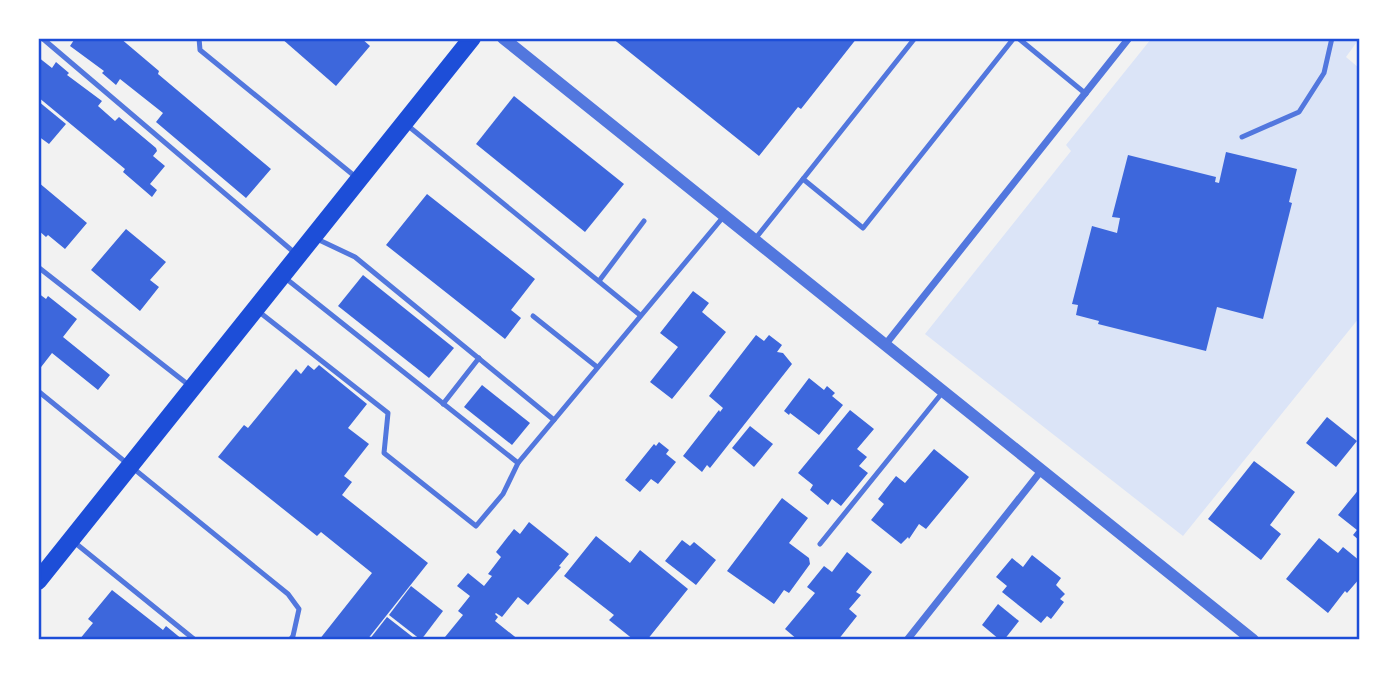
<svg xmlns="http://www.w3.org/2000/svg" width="1398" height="678" font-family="'Space Grotesk',sans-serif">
	<rect width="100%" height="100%" fill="#f2f2f2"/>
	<!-- green -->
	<path fill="#dbe4f7" d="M1151,39H1359L1346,57L1359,68V318L1183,536L925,334L1071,151L1066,145Z"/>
	<!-- building -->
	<g fill="#3d67dc">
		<path d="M73,38H120L159,71L158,74L271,169L246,198L156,122L163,113L120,79L116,85L102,73L104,71L70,46L74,40Z"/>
		<path d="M281,38H361L370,46L336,86Z"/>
		<path d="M612,38H857L801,109L798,107L759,156Z"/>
		<path d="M38,57L52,68L56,62L69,73L67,75L102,101L98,106L115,121L119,117L156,148L157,151L153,156L165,166L150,184L157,190L152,197L123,172L125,169L38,97Z"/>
		<path d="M514,96L624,184L585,232L476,144Z"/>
		<path d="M38,101L66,124L49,144L38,136Z"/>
		<path d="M1226,152L1297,169L1289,202L1292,203L1263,319L1217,307L1206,351L1098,324L1099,321L1076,315L1078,305L1072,304L1092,226L1117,233L1120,218L1112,217L1128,155L1216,177L1215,182L1219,183Z"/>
		<path d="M38,182L87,223L65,249L48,235L46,237L38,230Z"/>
		<path d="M427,194L535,279L511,310L521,318L505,339L386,245Z"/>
		<path d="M126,229L166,262L150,280L159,287L140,311L91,270Z"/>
		<path d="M363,275L454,348L429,378L338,306Z"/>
		<path d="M693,291L709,303L702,312L726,332L672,399L650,382L678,347L660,333Z"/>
		<path d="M38,293L46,299L48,296L77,319L63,337L110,375L98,390L52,353L38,371Z"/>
		<path d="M756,335L764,341L769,335L782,345L777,352L783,353L792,364L710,468L707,465L702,472L683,456L719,410L720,412L723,408L709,396Z"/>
		<path d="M308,365L314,370L319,365L367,404L348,428L369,444L344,476L352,482L342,495L428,563L367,640H319L372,573L321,532L317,536L218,457L244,425L248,428L296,369L301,374Z"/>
		<path d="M809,378L824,390L827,386L835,393L832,396L843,405L819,435L790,413L789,415L784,411Z"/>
		<path d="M482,385L530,423L512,445L464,407Z"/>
		<path d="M850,410L874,429L857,449L867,457L859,466L868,473L841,506L832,499L828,505L810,490L813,485L798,473Z"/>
		<path d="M1327,417L1357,441L1336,467L1306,443Z"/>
		<path d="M750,426L773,444L754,467L732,448Z"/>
		<path d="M659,442L669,450L666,454L676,462L658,484L651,479L640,492L625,480L654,444L656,446Z"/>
		<path d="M934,449L969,477L926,529L919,524L909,539L908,537L901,544L871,520L884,504L878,499L896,476L905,483Z"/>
		<path d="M1254,461L1295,492L1270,525L1281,534L1261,560L1208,519Z"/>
		<path d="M1360,488V541L1353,535L1357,530L1338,515Z"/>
		<path d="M782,498L808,518L789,543L809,558L810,564L789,593L784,590L774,604L727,571Z"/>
		<path d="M529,522L569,554L559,566L561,567L528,605L518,597L502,617L496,613L495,614L498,617L495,621L519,640H448L445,637L463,615L458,611L470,596L457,586L468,573L484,586L492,576L488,574L501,557L496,552L514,529L520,534Z"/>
		<path d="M596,536L630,563L640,550L688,589L647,640H634L609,620L614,615L564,576Z"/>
		<path d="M1319,538L1338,553L1343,547L1360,561V578L1347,593L1345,591L1328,613L1286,579Z"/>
		<path d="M682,540L690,546L694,542L716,560L696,585L665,561Z"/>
		<path d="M847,552L872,572L856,592L861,595L849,609L857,616L838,640H798L785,629L815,593L807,587L824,566L832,572Z"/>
		<path d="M1032,555L1061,578L1056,585L1065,594L1060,599L1064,602L1051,619L1047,616L1041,623L1002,592L1007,586L996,577L1012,558L1023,567Z"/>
		<path d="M411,586L443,611L421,640L389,615Z"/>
		<path d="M112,590L163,630L166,626L183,640H79L93,623L88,619Z"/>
		<path d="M998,604L1019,621L1004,640H1000L982,625Z"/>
		<path d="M387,617L414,638L413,640H369Z"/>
	</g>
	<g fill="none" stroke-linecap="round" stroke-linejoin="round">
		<!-- service -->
		<g stroke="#5277de" stroke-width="5">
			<path d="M42,38L296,254"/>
			<path d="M199,38L200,50L357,178"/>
			<path d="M915,38L803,179L863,228L1014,38"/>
			<path d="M1018,38L1086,94"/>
			<path d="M407,125L640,315"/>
			<path d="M1242,137L1299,112L1324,73L1332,38"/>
			<path d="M755,239L803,179"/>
			<path d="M38,267L190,386"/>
			<path d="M284,277L518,463L554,420L355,257L317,239"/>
			<path d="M599,281L644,221"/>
			<path d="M258,311L388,413L384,453L476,526L503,494L518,463"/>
			<path d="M533,316L597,367"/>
			<path d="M38,391L288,594L299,609L293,636L290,640"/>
			<path d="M443,404L479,358"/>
			<path d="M554,420L724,216"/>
			<path d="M74,542L195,640"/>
			<path d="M820,544L942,393"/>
		</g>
		<!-- minor -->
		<g stroke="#5277de" stroke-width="7">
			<path d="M885,345L1129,38"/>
			<path d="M907,640L1041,471"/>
		</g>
		<!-- tertiary -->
		<path stroke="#5277de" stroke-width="12" d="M503,38L1253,640"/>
		<!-- primary -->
		<path stroke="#1d4ed8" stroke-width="18" d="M38,581L472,38"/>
	</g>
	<!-- border -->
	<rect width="1398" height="678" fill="none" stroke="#ffffff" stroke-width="80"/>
	<rect x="40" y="40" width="1318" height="598" fill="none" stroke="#1d4ed8" stroke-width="2.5"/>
</svg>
